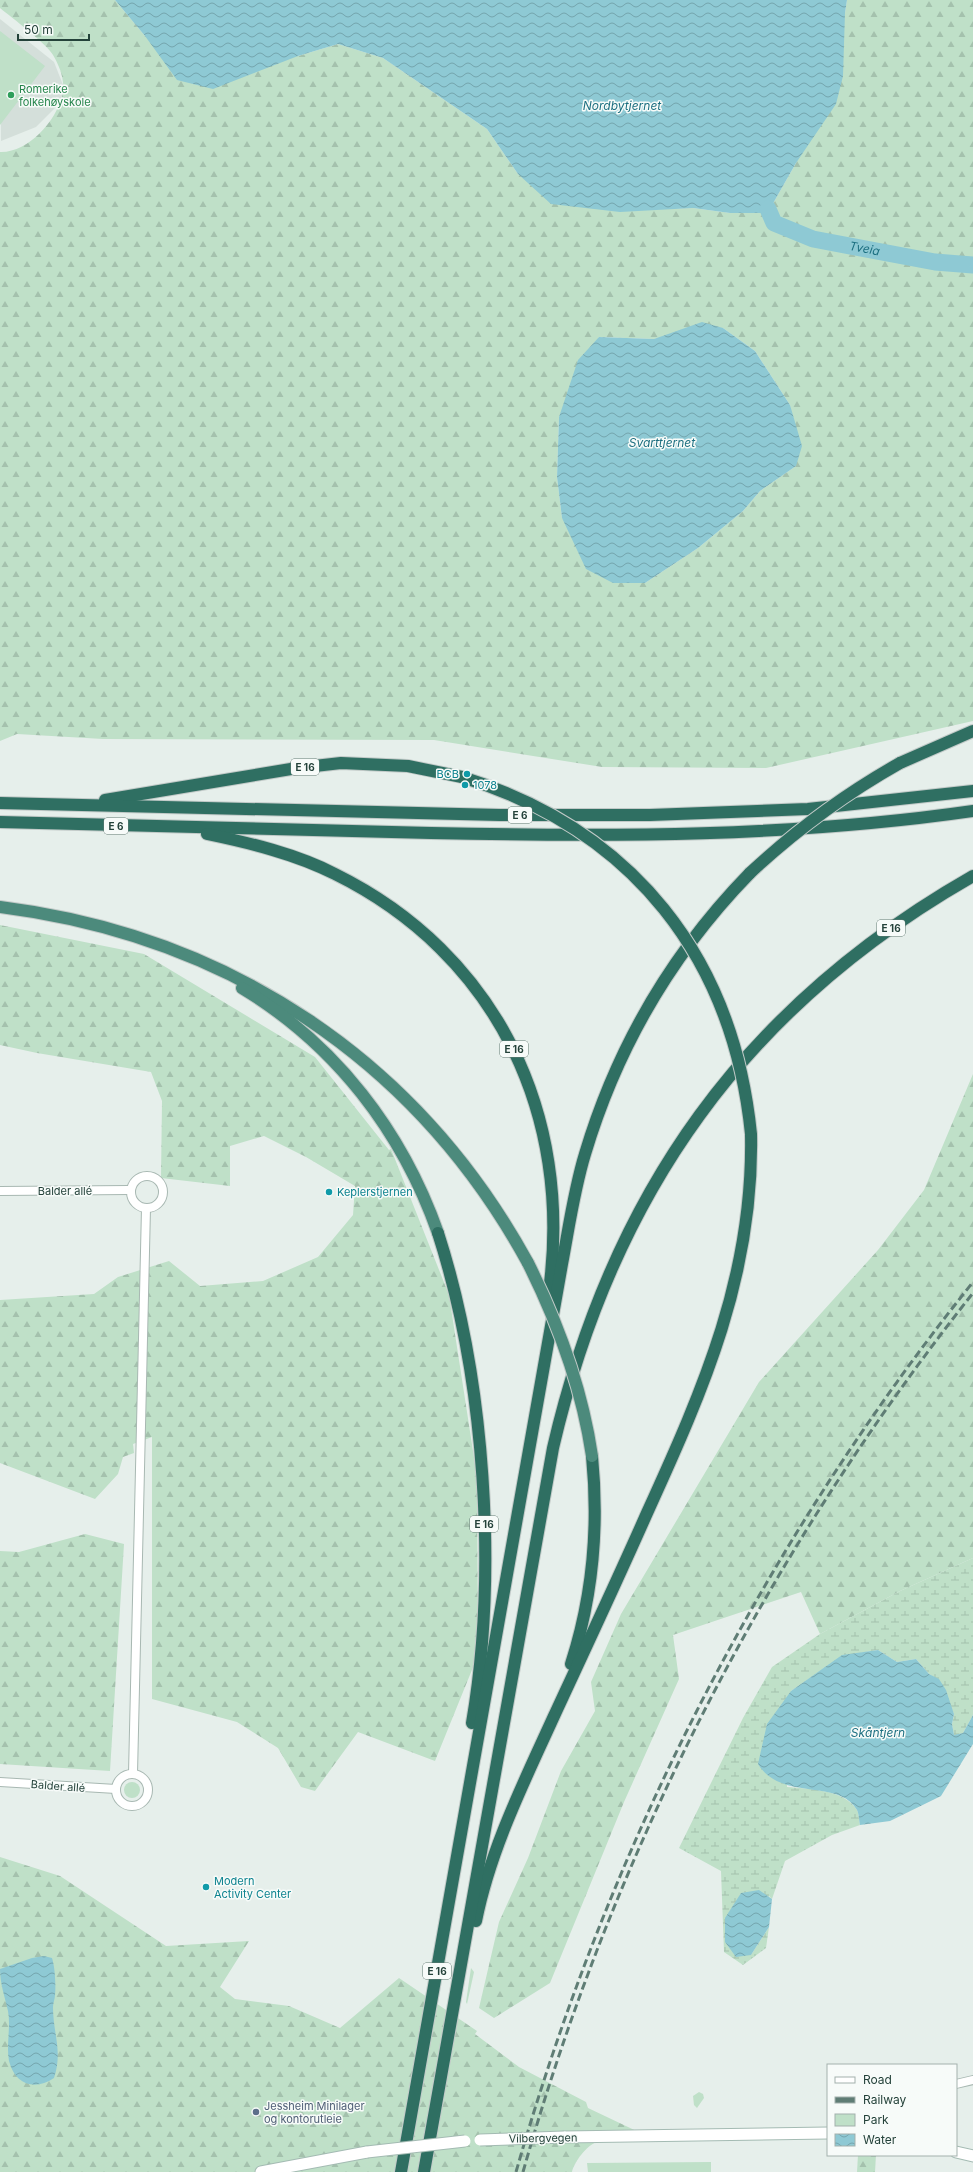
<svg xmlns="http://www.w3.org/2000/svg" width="973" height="2172" font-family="Inter,sans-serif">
	<defs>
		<pattern id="forest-firs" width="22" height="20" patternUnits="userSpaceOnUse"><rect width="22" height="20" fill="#bfe0c8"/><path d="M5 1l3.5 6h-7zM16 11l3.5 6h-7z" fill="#a4c1ad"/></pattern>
		<pattern id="wetland-marsh" width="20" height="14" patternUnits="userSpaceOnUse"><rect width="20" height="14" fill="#bfe0c8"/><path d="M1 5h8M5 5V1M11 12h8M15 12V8" fill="none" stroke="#a4c1ad"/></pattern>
		<pattern id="water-waves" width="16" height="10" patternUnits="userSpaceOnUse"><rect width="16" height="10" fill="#8ec9d4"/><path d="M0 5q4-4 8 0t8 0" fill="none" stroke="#74a5ad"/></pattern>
	</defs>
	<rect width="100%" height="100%" fill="#e6efeb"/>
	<!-- built -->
	<path fill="#d4dfda" d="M0,19L54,62L65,90L56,107L36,127L1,141Z"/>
	<!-- green -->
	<g fill="#bfe0c8">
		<path d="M0,31L45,66L0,125Z"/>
		<circle cx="132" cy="1790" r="8"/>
		<path d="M471,1968L474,1972L467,2004L466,2002Z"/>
		<path d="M699,2092L703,2094L704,2098L697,2108L694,2105L693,2096Z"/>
		<path d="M711,2162V2172H588L587,2163Z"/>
	</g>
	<!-- forest -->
	<g fill="url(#forest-firs)" fill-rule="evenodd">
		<path d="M0,0H115L145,36L298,56L338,44L383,58L487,129L518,174L660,209L693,208L730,213H761L771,207L796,163L845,13L847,0H973V721L766,768L602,767L434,740L103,739L17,734L0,741V152C28,153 56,121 62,96C66,82 60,67 53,55C48,45 11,17 0,8ZM723,328L755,351L790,405L796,466L760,491L743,511L698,548L645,583L562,518L557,477L559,417L599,337L654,339Z"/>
		<path d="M0,925L144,954L315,1057L389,1150L391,1149L449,1295L477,1477L478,1655L435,1761L358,1732L315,1791L301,1787L278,1748L237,1722L152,1699V1437L133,1444L134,1453L123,1457L118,1474L95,1499L0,1463V1300L94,1294L118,1277L169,1261L200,1286L263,1281L318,1257L353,1215L355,1186L306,1157L264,1136L230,1146V1186L161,1178L162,1101L151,1072L37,1053L0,1045Z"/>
		<path d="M973,1074V1558L900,1591L820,1634L801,1592L673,1635L679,1679L624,1802L550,1983L494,2018L479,2008L499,1922L528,1858L561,1771L595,1711L591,1682L621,1614L759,1382L878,1250L924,1190Z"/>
		<path d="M85,1534L124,1544L110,1771L0,1764V1551L19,1552Z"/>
		<path d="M0,1857L60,1876L166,1946L249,1941L220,1987L235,1999L289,2006L340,2028L399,1978L477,2031L475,2034L519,2067L586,2102L588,2108L647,2136C631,2137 612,2137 597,2142C587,2145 574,2162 572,2172H0Z"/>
		<path d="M858,2155H876L875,2172H857Z"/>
	</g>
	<!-- wetland -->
	<path fill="url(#wetland-marsh)" d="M973,1558V1715L963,1733L954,1736L952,1724L954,1714L939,1680L929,1674L916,1659L897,1662L878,1650L842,1656L791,1691L787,1787C808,1789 844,1789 857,1810C859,1814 859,1821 860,1825L832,1835L785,1861L772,1899L769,1896L751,1955L769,1927L766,1948L743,1965L724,1952L721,1871L679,1848L743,1718L772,1667L820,1634L900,1591Z"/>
	<!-- water -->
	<g fill="url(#water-waves)">
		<path d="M115,0H847L845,13L843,76L836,104L796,163L771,207L761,213H730L693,208L620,212L551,204L518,174L487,129L383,58L338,44L298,56L213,89L177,80L145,36Z"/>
		<path d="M702,322L723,328L755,351L790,405L802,446L796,466L760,491L743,511L698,548L645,583H613L586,569L562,518L557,477L559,417L578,360L599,337L654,339Z"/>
		<path d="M878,1650L897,1662L916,1659L929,1674L939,1679L946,1690L954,1714L952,1724L954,1735L963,1733L973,1715V1744L941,1796L890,1821L860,1825C859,1821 859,1814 857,1810C839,1778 781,1802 758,1764L767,1724L791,1691L842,1655Z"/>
		<path d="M759,1890L772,1899L769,1927L751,1955L736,1957L725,1942V1918L741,1893Z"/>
		<path d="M44,1956L52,1958C55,1967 56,1985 55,1995C55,1999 53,2003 53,2007C53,2034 63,2051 54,2078C35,2091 15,2085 9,2061C6,2045 11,2027 8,2011C5,1997 0,1984 0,1969L32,1958Z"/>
	</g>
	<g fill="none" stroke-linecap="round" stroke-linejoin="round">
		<!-- river -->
		<path stroke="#8ec9d4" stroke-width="17" id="s1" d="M768,209L774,223L813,239L935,262L973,265"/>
		<!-- minor casing -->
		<g stroke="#a8b8b2" stroke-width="10">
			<g id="minor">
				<circle cx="147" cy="1192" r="16"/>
				<path d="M0,1191L130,1190"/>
				<circle cx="132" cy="1790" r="16"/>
				<path d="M133,1774L146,1208"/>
				<path d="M0,1782L116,1789"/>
				<path d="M956,2084L973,2080"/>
			</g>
		</g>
		<!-- secondary casing -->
		<g stroke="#a4bbb3" stroke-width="13">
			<g id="secondary">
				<path d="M564,2137L828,2133"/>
				<path d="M956,2152L973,2156"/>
				<path d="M261,2172L367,2152"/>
			</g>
		</g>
		<!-- trunk casing -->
		<g stroke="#c2cac8" stroke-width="14">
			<g id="trunk">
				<path d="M0,907C229,936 417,1060 528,1263"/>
				<path d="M242,988C336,1045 402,1131 438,1233"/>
			</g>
		</g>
		<!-- motorway casing -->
		<g stroke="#c2cac8" stroke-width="14">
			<g id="motorway">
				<path d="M900,763L973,731"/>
				<path d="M105,800L297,768L341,763L408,766L462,777"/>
				<path d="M0,803L500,815H650L808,809L973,791"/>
				<path d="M0,822C144,825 287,830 431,833C612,837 793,837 973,811"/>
				<path d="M207,834C250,843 296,854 335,874C497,954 573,1115 549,1291"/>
				<path d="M438,1233C485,1379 498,1572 472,1723"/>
				<path d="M571,1664C593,1596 599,1527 592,1456"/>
				<path d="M476,1921C490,1850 524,1782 554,1716C585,1649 617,1581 647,1513C704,1388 754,1274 751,1134"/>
				<path d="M401,2172L562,1264C569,1227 574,1190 585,1154C617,1047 672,953 750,873"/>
				<path d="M424,2172L553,1448C612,1193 745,1006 973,876"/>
			</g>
		</g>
		<!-- minor -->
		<use href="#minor" stroke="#fff" stroke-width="8"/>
		<!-- secondary -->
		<use href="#secondary" stroke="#fff" stroke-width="11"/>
		<!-- trunk -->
		<use href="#trunk" stroke="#4c8a7c" stroke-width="12"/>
		<!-- motorway -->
		<use href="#motorway" stroke="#2f6f62" stroke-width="12"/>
		<!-- rail -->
		<g stroke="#5f7d75" stroke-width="3" stroke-dasharray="8 4" stroke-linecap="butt">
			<path d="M516,2172C608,1849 763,1544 973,1282"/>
			<path d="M523,2172C613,1853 767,1553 973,1293"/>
		</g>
		<!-- secondary-bridge casing -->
		<g stroke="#a4bbb3" stroke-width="13" stroke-linecap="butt">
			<g id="secondary-bridge">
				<path d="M480,2140L564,2137"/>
				<path d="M367,2152L465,2141"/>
			</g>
		</g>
		<!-- trunk-bridge casing -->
		<g stroke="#c2cac8" stroke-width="14" stroke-linecap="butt">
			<path id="trunk-bridge" d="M528,1263C559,1325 582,1388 592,1456"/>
		</g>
		<!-- motorway-bridge casing -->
		<g stroke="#c2cac8" stroke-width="14" stroke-linecap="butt">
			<g id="motorway-bridge">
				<path d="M462,777C633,830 733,957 751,1134"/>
				<path d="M750,873C796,830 845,794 900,763"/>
			</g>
		</g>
		<!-- secondary-bridge -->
		<use href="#secondary-bridge" stroke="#fff" stroke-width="11"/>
		<!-- trunk-bridge -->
		<use href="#trunk-bridge" stroke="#4c8a7c" stroke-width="12"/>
		<!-- motorway-bridge -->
		<use href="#motorway-bridge" stroke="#2f6f62" stroke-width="12"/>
	</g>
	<!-- markers -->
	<circle fill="#2e9e5b" stroke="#f7fbf9" stroke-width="1.5" cx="11" cy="95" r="4"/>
	<g fill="#0f9aa8" stroke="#f7fbf9" stroke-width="1.5">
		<circle cx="467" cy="774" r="4"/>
		<circle cx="465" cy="785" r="4"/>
		<circle cx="329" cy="1192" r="4"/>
		<circle cx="206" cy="1887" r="4"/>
	</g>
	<circle fill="#5c6f8a" stroke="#f7fbf9" stroke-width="1.5" cx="256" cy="2112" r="4"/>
	<g text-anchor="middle" stroke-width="3" stroke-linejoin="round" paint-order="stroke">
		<!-- shield labels -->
		<g fill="#f7fbf9" stroke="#637a73" stroke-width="1">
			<rect x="291" y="759" width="28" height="16" rx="3"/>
			<rect x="508" y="807" width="24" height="16" rx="3"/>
			<rect x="104" y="818" width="24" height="16" rx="3"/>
			<rect x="877" y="920" width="28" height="16" rx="3"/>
			<rect x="500" y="1041" width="28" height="16" rx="3"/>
			<rect x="470" y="1516" width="28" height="16" rx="3"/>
			<rect x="423" y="1963" width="28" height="16" rx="3"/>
		</g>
		<g font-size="10" font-weight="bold" fill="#24423a">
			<text x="305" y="771">E 16</text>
			<text x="520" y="819">E 6</text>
			<text x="116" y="830">E 6</text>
			<text x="891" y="932">E 16</text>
			<text x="514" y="1053">E 16</text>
			<text x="484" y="1528">E 16</text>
			<text x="437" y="1975">E 16</text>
		</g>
		<!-- leisure labels -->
		<g font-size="11" fill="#27864d" stroke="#f7fbf9" text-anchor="start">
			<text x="19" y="93">Romerike<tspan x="19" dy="13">folkehøyskole</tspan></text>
		</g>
		<!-- culture labels -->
		<g font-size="11" fill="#0d838f" stroke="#f7fbf9" text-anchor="start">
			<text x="459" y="778" text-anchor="end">BCB</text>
			<text x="473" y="789">1078</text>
			<text x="337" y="1196">Keplerstjernen</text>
			<text x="214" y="1885">Modern<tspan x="214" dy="13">Activity Center</tspan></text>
		</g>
		<!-- street labels -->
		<g font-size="11" fill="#24423a" stroke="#f7fbf9">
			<text x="65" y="1195">Balder allé</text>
			<text transform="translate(58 1786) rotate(4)" y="4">Balder allé</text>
			<text transform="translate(543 2138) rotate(-1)" y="4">Vilbergvegen</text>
		</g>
		<!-- service labels -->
		<g font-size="11" fill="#4e5e75" stroke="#f7fbf9" text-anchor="start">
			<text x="264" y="2110">Jessheim Minilager<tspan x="264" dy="13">og kontorutleie</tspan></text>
		</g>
		<!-- water labels -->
		<g font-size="12" font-style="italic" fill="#1c6f80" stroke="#f7fbf9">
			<text x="622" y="110">Nordbytjernet</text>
			<text dy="4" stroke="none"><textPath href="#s1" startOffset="110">Tveia</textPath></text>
			<text x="662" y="447">Svarttjernet</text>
			<text x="878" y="1737">Skåntjern</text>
		</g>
	</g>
	<!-- legend -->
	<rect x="827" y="2064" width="130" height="92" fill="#f7fbf9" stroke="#a3b1ad"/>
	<rect x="835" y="2077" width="20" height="6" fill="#ffffff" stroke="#a3b1ad"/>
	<text x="863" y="2084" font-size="12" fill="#24423a">Road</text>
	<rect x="835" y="2097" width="20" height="6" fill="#5f7d75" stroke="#a3b1ad"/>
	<text x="863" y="2104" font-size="12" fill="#24423a">Railway</text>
	<rect x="835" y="2114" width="20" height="12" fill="#bfe0c8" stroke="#a3b1ad"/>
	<text x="863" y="2124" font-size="12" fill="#24423a">Park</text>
	<rect x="835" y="2134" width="20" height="12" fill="url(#water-waves)" stroke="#a3b1ad"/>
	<text x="863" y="2144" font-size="12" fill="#24423a">Water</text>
	<!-- scale -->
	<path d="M18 34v6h71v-6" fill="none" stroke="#24423a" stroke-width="2"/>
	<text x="24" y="34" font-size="12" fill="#24423a" stroke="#f7fbf9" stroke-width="3" paint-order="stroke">50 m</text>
</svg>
